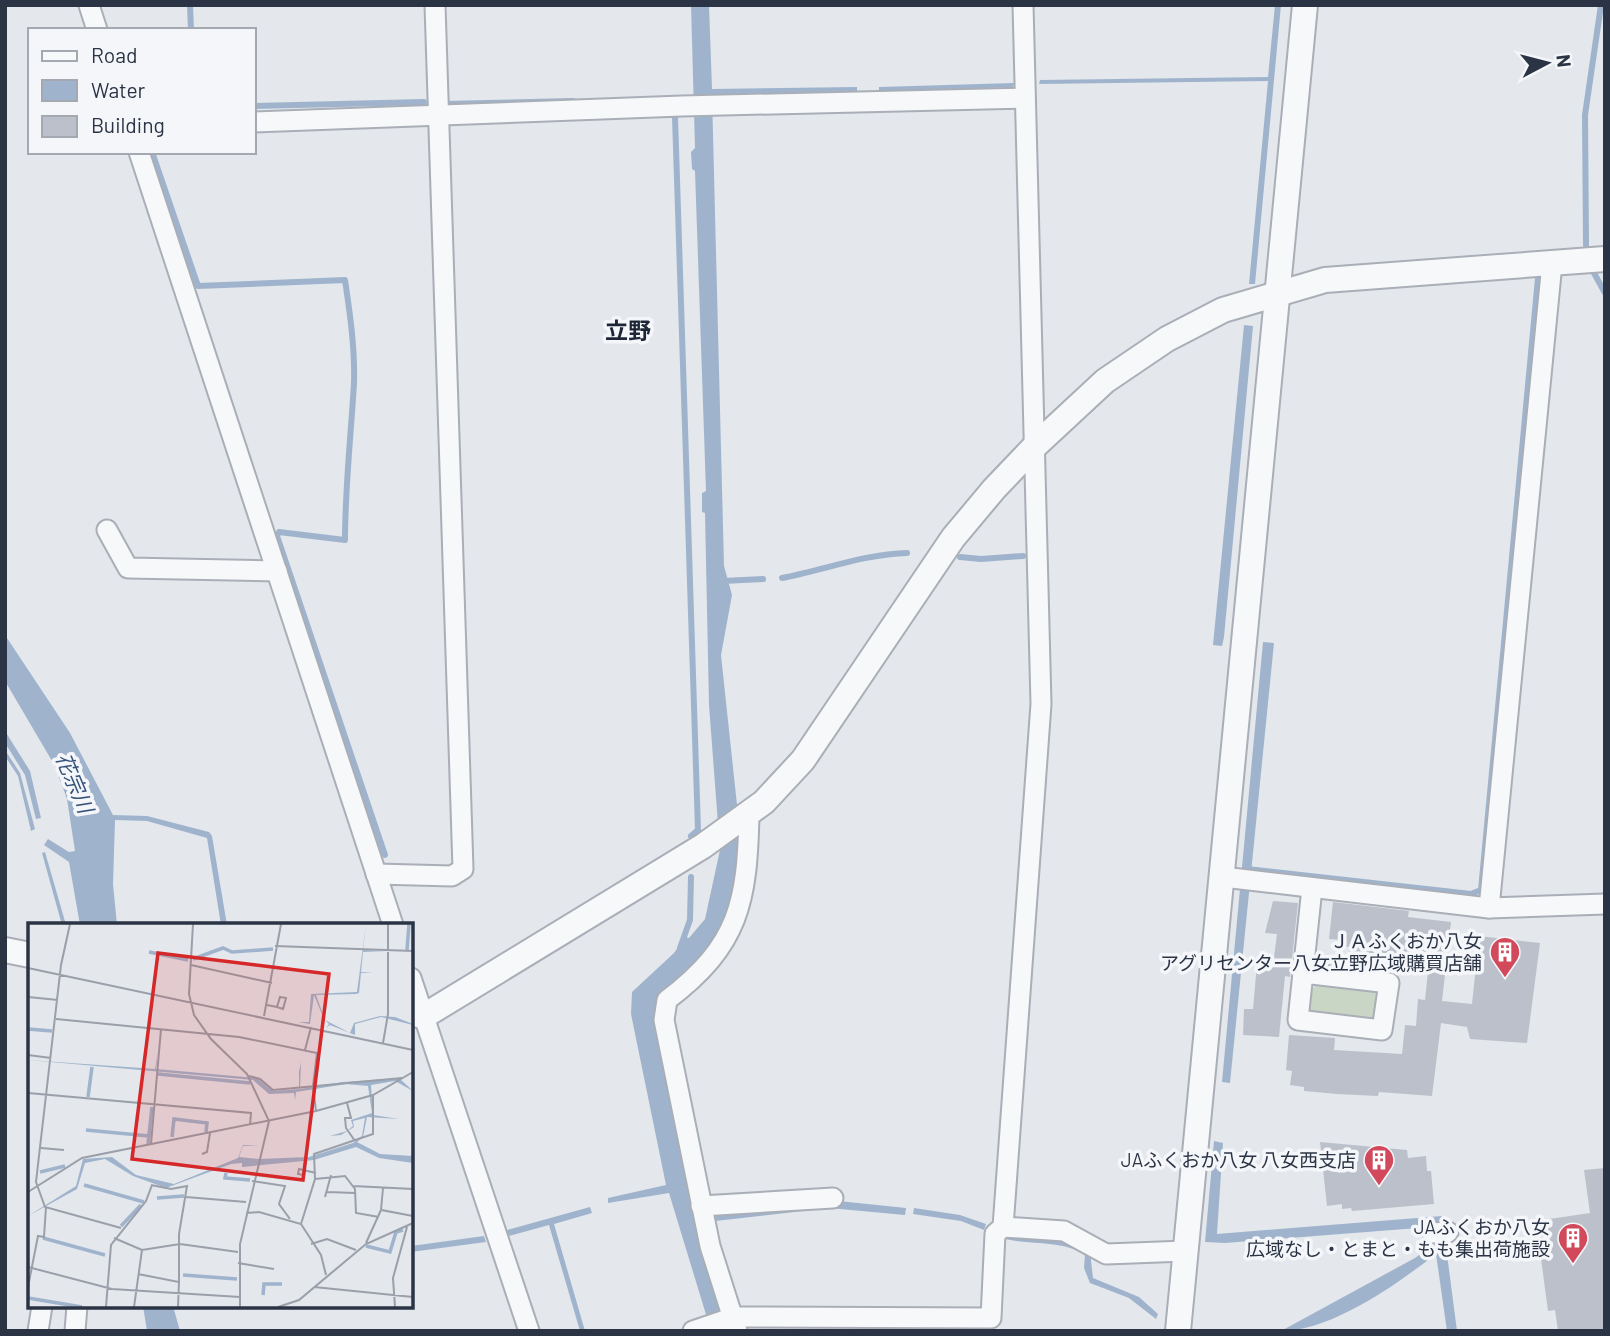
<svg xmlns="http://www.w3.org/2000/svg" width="1610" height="1336" font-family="Barlow,'Noto Sans JP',sans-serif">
	<rect width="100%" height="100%" fill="#e4e7ec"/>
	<!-- green -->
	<path fill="#c9d6c5" d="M1320,983L1376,992L1374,1019L1369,1023L1308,1012L1310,990Z"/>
	<!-- water -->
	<g fill="#9fb4cc">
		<path d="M691,5H709L712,89L857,87V91L712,95L724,566L732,595L721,655L740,833L733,911L696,970L663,995L696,1215L829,1200L906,1208L905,1215L829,1208L698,1223L732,1331H711L669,1193L608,1203V1198L666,1185L631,1014L632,992L674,953L685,937L689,938L705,919L720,850L709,705L705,513L702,512V493L706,491L695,171L692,169L691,152L695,148Z"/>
		<path d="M1275,5H1281L1255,284H1249L1268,81L1039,84L1040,80L1268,77Z"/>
		<path d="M1014,83L1013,87L879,92V87Z"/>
		<path d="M1244,325L1253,326L1224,637L1222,646L1213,645Z"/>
		<path d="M5,635L70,733L113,815L147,816L209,832L212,836L227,925H221L207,838L147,821L115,820L113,884L117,925H80L69,862L44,845L48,839L69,852L75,851L67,799L55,766L5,681Z"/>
		<path d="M1263,642L1274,643L1230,1083L1222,1082Z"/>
		<path d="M5,731L30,771L41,818L36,819L25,775L5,743Z"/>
		<path d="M5,750L20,773L35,829L31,831L18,776L5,756Z"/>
		<path d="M45,852L66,925H62L42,853Z"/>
		<path d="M1214,1141L1223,1143L1217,1234L1442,1216L1457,1331H1447L1436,1254C1397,1284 1332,1331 1281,1331L1415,1258L1436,1243L1434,1229L1431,1227L1225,1243L1205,1242Z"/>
		<path d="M590,1207L592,1213L554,1224L585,1331H580L549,1225L509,1236L507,1230Z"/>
		<path d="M914,1208L960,1215L986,1224L984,1230L961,1221L913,1214Z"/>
		<path d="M1005,1234L1060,1239L1090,1252L1093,1278L1139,1297L1158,1314L1156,1319L1129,1298L1090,1283L1084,1268L1085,1254C1060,1240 1032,1245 1005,1239Z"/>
		<path d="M484,1236L486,1242L411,1252V1246Z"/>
		<path d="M143,1306H173L180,1331H147Z"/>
	</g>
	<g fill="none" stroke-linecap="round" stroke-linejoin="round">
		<!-- stream -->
		<g stroke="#9fb4cc" stroke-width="6">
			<path d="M190,5L191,30"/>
			<path d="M443,101V104L573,101"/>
			<path d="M254,106L424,102"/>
			<path d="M675,117L698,830L691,836"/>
			<path d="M152,152L198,286L345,280C350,314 355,348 354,383C351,435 345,487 345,540L279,532L277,536L385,855"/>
			<path d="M1586,245L1585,115L1601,5"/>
			<path d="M1594,273L1605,293"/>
			<path d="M960,557L981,559L1023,556"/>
			<path d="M782,578C824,570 865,554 907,553"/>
			<path d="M723,581L763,579"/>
			<path d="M1247,869L1471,894L1481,890L1538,278"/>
			<path d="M680,948L690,920L691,877"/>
		</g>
	</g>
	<!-- building -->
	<g fill="#bbc0ca">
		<path d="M1273,901L1298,903L1290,977L1285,976L1279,1037L1243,1035L1244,1009H1253L1257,964L1273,965L1277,934L1265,933Z"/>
		<path d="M1333,902L1409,911L1408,917L1451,922L1442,1001L1472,1004L1479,936L1540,943L1527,1043L1470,1039L1467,1027L1441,1023L1432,1096L1379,1092L1378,1096L1337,1094L1304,1091V1087L1290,1085L1292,1071L1286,1070L1289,1035L1335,1038L1334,1050L1402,1054L1405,1025L1416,1026L1418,999L1425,1000L1429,962L1391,959V971L1347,966L1349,947L1342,946V940L1329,939Z"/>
		<path d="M1320,1142L1407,1150L1408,1158L1426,1156L1427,1171H1431L1434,1204L1352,1211L1351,1208L1342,1209V1204L1327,1206Z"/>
		<path d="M1605,1168V1331H1558L1555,1310L1548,1311L1536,1221L1590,1213L1584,1170Z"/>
	</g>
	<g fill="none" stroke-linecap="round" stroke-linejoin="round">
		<!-- minor casing -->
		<g stroke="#a9aeb7" stroke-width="23">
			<g id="minor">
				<path d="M89,5L97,30"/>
				<path d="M254,122L682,106L1025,98"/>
				<path d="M139,152L393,925"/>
				<path d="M107,530L128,568L277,571"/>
				<path d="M376,874L452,876L463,869L435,5"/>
				<path d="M1223,877L1489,908L1605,904"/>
				<path d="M1489,908L1552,263"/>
				<path d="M1303,973L1389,983L1382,1030L1298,1020L1312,888"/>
				<path d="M411,978L529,1331"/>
				<path d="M701,1206L833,1198"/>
				<path d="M1003,1227L1064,1231L1106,1254L1186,1251"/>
				<path d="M1433,1233L1448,1232"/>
				<path d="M38,1331L42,1306"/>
				<path d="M75,1331L77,1306"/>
				<path d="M693,1331L734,1317L991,1318L995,1234L1003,1227L1041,704L1023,5"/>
				<path d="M737,1331L710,1246L664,1020L667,1000C740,945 747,901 749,815"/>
			</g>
		</g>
		<!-- tertiary casing -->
		<g stroke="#a9aeb7" stroke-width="28">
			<g id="tertiary">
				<path d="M5,950L30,955"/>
				<path d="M411,1014L424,1016L703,846L764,802L803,760L953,538L994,489L1035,446L1105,381L1167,339L1223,310L1325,280L1605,259"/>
				<path d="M1178,1331L1305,5"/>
			</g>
		</g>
		<!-- minor -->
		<use href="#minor" stroke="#f7f8fa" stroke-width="19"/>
		<!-- tertiary -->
		<use href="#tertiary" stroke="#f7f8fa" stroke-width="24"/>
	</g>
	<!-- icons -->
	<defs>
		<g id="building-pin" transform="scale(1.575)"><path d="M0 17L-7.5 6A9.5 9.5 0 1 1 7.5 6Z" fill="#d1495b" stroke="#f4f6f9"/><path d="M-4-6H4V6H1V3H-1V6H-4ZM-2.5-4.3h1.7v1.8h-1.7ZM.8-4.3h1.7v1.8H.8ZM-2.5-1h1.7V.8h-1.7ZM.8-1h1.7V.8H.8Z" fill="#fff"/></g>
	</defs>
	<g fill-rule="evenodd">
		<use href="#building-pin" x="1505" y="952"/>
		<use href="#building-pin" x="1379" y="1160"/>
		<use href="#building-pin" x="1573" y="1238"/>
	</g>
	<g text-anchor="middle" stroke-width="7" stroke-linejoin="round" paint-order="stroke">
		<!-- poi labels -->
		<g font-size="19" fill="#2b3445" stroke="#f4f6f9" text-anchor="end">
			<text x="1482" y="948">ＪＡふくおか八女<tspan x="1482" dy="22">アグリセンター八女立野広域購買店舗</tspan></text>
			<text x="1356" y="1167">JAふくおか八女 八女西支店</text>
			<text x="1550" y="1234">JAふくおか八女<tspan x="1550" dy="22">広域なし・とまと・もも集出荷施設</tspan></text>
		</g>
		<!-- water labels -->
		<g font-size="21" font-style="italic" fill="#34527a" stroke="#f4f6f9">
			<text transform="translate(74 783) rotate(67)" y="7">花宗川</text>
		</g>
		<!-- quarter labels -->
		<g font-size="23" font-weight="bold" fill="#1d2536" stroke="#f4f6f9">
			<text x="628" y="339">立野</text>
		</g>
	</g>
	<!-- overview -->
	<g transform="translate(28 923)">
		<rect width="385" height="385" fill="#e4e7ec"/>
		<path d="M338,1L335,27L359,28L335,29L333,49L345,50H333L331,70L328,71L288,72L297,97L322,110L326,100L352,93L367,94L385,101V102L353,94L327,101V112L302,102L298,105L301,101L296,96L286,72L282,101L270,99H281L283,71L329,69ZM130,128L128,146L229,155L245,168L271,166V149L273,139L272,166L315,159L371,155L385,168L367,158L343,162L345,192L371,196L339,194L335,214L329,219L352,231L385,233V240L351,235L328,224L286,237L214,244V240L203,241L138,265L105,253L77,236L57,240L49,266L0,293L48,263L55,236L84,234L108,252L146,261L210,235L215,222H232L215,223L211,234L231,236L281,234L325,220L334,213L337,195L325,198L326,204L313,212L302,213L319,208L325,203L323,197L344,190L340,163L318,161L268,169L267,177L266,170L241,171L225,157L0,137L127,146Z" fill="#9fb4cc"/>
		<path fill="none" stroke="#9fb4cc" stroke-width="3.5" d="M379,27L381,1M121,29L160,37M165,36L195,25L204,29L245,26M0,106L24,108M130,151L222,160M60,174L64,144M58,207L121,213M144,214L146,196L179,200L178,209M120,221L124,184M12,249L37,243M198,250L197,255L222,257M56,262L116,279M129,275L156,273M93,303L113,282M15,315L77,332M338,323L362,329L368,309L375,307M155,352L209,356M235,372L236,361H254M0,375L54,384"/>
		<path fill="none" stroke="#9a9fa9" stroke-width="2" d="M42,1L33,42L8,259L17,284L93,305M165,1L161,71L166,92L183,116L219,151L241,198L212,321V384M247,23L385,28M163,42L244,60M0,45L385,127M0,74L30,77M239,82L249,84L255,86L258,75L252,74L249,84M236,93L253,1M28,96L211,114L289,130L285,163L288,188M355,120L360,91V1M277,127L283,104M0,132L23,135M221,153L232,156L245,167L374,155M0,170L223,190L222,202M319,180L323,195H317L318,205L327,218M123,221L133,106M13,225L36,227M174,231L179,229L182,210M277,248L276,252L270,251L271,246L288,250M287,256L317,253L327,266L328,290L351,294M224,258L257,263L251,281L262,296M123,262L143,266L159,263L151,311V359M325,263L385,266M0,269L54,235L288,188L345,172L385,149M299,269L327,270M158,274L218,279M297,274L303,252M353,287L355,265M218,290L231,289L273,301L293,332L298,352M273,301L287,256L286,231L345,211V173M86,315L114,327L152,321L210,329M338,320L353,287L385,293M283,321L299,316L328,327M210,340L246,346M0,344L84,366L212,374M110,351L151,359L150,384M0,364L10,313L16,314L18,284M286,364L385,374M78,384L83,322L118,278L124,262M106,384L114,327M250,384L271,377L338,321L385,300M367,384L365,355L379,304"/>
		<path fill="#d62828" fill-opacity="0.15" stroke="#d62828" stroke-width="3.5" d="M130,30L301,51L275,257L104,236Z"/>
		<rect width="385" height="385" fill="none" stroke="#2b3445" stroke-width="3.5"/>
	</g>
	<!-- border -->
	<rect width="1610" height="1336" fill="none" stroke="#2b3445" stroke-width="14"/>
	<!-- legend -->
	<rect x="28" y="28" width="228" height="126" fill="#f4f6f9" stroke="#a4a8b1" stroke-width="2"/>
	<rect x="42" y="51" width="35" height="10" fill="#f7f8fa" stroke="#a4a8b1" stroke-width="2"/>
	<text x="91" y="63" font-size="21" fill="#2b3445">Road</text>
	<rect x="42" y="80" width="35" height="21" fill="#9fb4cc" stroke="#a4a8b1" stroke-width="2"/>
	<text x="91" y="98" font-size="21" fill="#2b3445">Water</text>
	<rect x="42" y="116" width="35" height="21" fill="#bbc0ca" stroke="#a4a8b1" stroke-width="2"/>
	<text x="91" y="133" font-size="21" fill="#2b3445">Building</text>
	<!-- north arrow -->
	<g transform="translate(1547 63) rotate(83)" stroke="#f4f6f9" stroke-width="5" paint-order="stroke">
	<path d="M0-5L12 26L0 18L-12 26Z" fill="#2b3445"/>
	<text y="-10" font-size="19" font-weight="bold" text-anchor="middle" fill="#2b3445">N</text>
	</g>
</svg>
